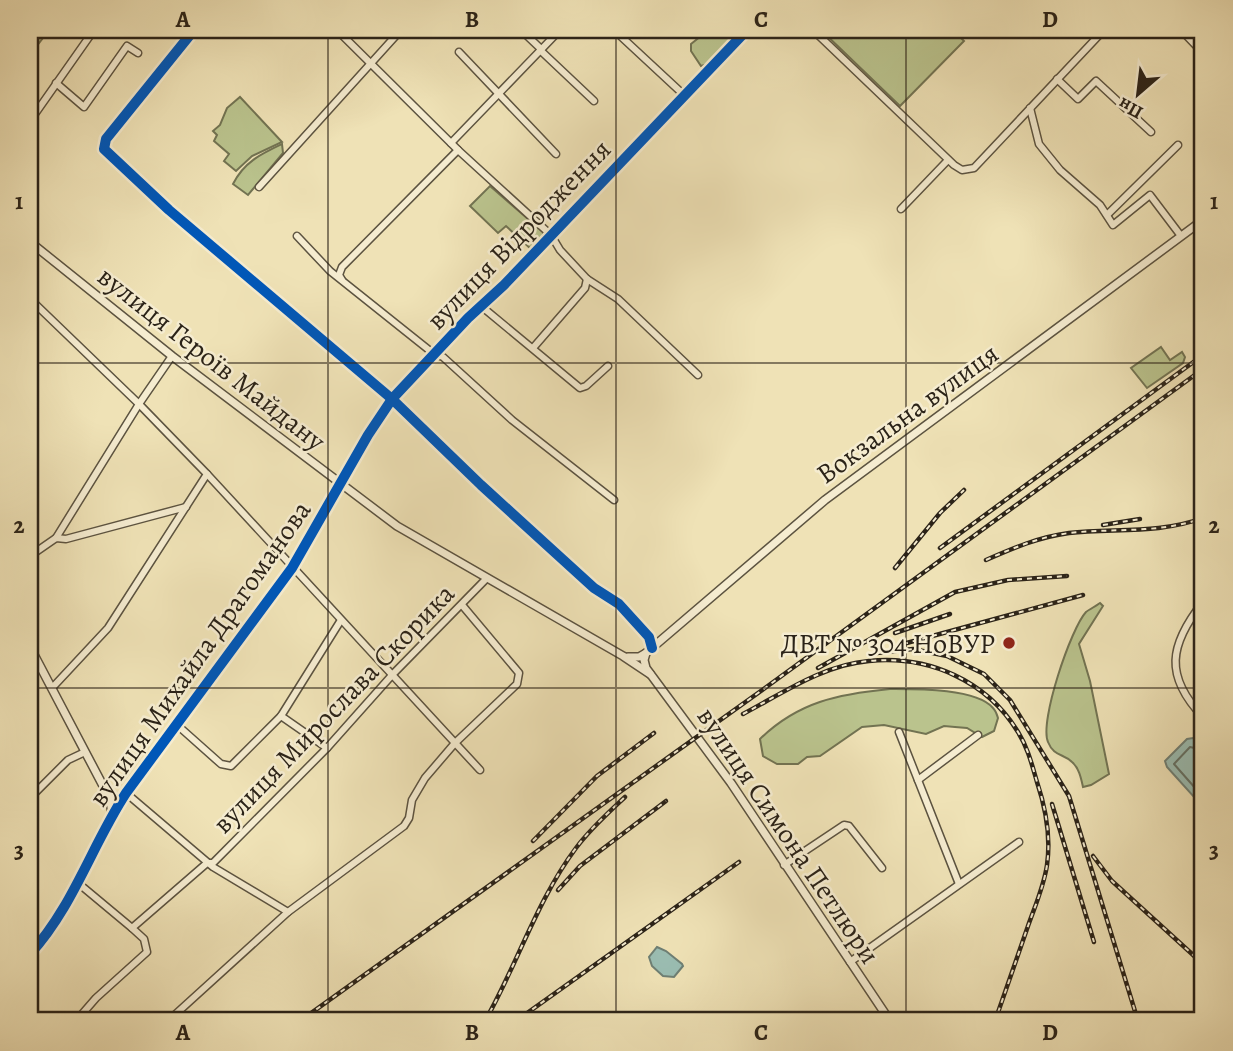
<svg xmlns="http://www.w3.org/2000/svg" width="1233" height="1051" font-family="Alegreya,serif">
	<rect width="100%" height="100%" fill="#efe2b6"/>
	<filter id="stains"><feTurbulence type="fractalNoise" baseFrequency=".00286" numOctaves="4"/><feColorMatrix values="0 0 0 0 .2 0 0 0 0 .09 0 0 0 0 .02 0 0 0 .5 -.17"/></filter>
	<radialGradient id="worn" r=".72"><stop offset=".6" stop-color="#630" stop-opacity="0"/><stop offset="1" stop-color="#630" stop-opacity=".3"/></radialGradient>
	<!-- green -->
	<g fill="#bac38d" stroke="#727352" stroke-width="2">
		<path d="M30,30H49L36,47L30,42Z"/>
		<path d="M710,30H742L711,63L701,66L691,51V44L701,36L702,31Z"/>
		<path d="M821,30H953L964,41L900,106Z"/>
		<path d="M240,97L282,142L252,156L236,171L224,161L229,154L214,141L217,135L213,131L220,125L227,108Z"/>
		<path d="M282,144L283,153L248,195L233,184C244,162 261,154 282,144Z"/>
		<path d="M490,186L543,232L544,235L531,249L506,226L498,233L470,206Z"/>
		<path d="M1161,347L1170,360L1182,352L1185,357L1183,363L1147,388L1131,368Z"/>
		<path d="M1100,603L1103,606L1079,644L1090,681L1109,774L1091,785L1083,787C1081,778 1079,768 1072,762C1063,753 1054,757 1048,742C1039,722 1071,628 1086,612C1090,609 1096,606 1100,603Z"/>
		<path d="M890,689C914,689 976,688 993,708C996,711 997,715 998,718L994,731L982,737L967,728L955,727L944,726L926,734L884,725L862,727L820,756L807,757L798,764H777L763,756L760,739C798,702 838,694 890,689Z"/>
	</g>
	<!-- water -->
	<g fill="#9abdb2" stroke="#6e7f74" stroke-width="2">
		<path d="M1193,738L1203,745V807L1167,767L1165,761L1187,739Z"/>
		<path d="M657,947L666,951L682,964L683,966L674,977L663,976L652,966L649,957Z"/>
	</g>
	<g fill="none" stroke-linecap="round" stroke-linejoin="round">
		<!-- shore -->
		<path stroke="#627065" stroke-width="2" d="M1203,750L1190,747L1174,764L1203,797"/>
		<!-- minor casing -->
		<g stroke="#5c5340" stroke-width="9">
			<g id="minor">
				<path d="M194,30L106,139L104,149L169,210L392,399L481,485L594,588L619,604L649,637L652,648"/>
				<path d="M337,30L458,150L551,235L560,250L587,279L618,299L698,375"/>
				<path d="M521,30L541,49"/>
				<path d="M614,30L684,95"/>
				<path d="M813,30L954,165L962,170L974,168L1104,30"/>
				<path d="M1181,30L1203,53"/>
				<path d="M540,50L594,101"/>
				<path d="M459,52L556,154"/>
				<path d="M1057,79L1078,99L1096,81L1151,132"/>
				<path d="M56,83L84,107L127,46L138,53"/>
				<path d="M1030,108L1039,144L1060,170L1100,205L1113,225L1150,195L1181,236"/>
				<path d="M30,121L94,30"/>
				<path d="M451,143L560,30"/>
				<path d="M259,187L401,30"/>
				<path d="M901,209L948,160"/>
				<path d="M1107,215L1178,145"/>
				<path d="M297,236L330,271L434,354L443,357L512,420L614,500"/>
				<path d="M342,280L339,275L342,267L458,150"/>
				<path d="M30,299L139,404L207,474L480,770"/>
				<path d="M481,306L580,388L586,386L608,366"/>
				<path d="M533,348L585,288L587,279"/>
				<path d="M341,485C357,456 371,427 391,401C422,360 466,320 504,285L747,30"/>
				<path d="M56,538L139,404L172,356"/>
				<path d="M30,556L56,538L66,539L186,507"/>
				<path d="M1203,602C1169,645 1164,676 1203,717"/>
				<path d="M52,688L108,628L207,474"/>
				<path d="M281,716L327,748"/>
				<path d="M176,724L221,764L231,766L281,716L341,620"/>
				<path d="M899,732L959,884"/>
				<path d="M918,780L978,735"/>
				<path d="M126,793L213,867L288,912"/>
				<path d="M30,798L68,760L85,752"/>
				<path d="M784,865L844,825L849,826L882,868"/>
				<path d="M78,883L132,928"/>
				<path d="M850,962L1019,842"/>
				<path d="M76,1021L96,998L147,952L144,939L132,928L207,863H213L327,748L393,674L487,578"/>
				<path d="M168,1021L288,912L404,826L409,818L412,800L425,778L455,743L517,684L519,673L462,605"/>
			</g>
		</g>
		<!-- tertiary casing -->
		<g stroke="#5c5340" stroke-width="10">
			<g id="tertiary">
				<path d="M30,242L172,356L397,526L623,656L650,674"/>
				<path d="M30,647L110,799L112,815"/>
				<path d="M646,653L825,500L1203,220"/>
				<path d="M628,657H639L646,653L644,660L646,668L731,783L890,1021"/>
				<path d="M30,954C73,907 92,845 126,793L292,568L341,485"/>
			</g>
		</g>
		<!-- minor -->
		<use href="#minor" stroke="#f5ecd0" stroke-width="6"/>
		<!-- tertiary -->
		<use href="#tertiary" stroke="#f5ecd0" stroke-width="7"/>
		<!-- rail casing -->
		<g stroke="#2b2318" stroke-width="4.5">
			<g id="rail">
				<path d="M1103,525L1140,519"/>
				<path d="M940,548L1203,355"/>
				<path d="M986,560C1013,548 1039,537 1069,533C1114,528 1159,534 1203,518"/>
				<path d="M895,568L940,513L964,490"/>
				<path d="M895,633L950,614"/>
				<path d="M903,644L1083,595"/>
				<path d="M877,653L913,649L947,656L984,674L1010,700L1069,796L1138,1021"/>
				<path d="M818,668L955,592L1008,580L1067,576"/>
				<path d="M743,714C783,693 823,665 869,661C929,655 987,681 1018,732C1028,748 1032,765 1037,782C1046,809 1051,837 1047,865C1044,886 1035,906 1028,926C1017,958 1006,990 995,1021"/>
				<path d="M1052,804L1094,942"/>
				<path d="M533,841L597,776L654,733"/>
				<path d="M1093,856L1112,881L1203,964"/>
				<path d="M558,890L580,866L666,801"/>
				<path d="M300,1021L765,688L1203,369"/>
				<path d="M485,1021C517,965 537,900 576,848C590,829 608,813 625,797"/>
				<path d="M516,1021L739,862"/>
			</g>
		</g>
		<!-- rail -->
		<use href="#rail" stroke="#f5ecd0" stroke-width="2" stroke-dasharray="5" stroke-linecap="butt"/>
		<!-- cycleway casing -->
		<g stroke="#f5ecd0" stroke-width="15">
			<g id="cycleway">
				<path d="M194,30L106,139L104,149L169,210L392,399L481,485L594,588L619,604L649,637L652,648"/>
				<path d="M30,954C73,907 92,845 126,793L292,568L368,435L392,399L468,318L504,285L747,30"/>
			</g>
		</g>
		<!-- cycleway -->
		<use href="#cycleway" stroke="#0057b8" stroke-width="10"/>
	</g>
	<!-- grid -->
	<path fill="none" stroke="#2b2318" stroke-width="2" stroke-opacity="0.55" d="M328,30V1021M616,30V1021M906,30V1021M30,363H1203M30,688H1203"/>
	<!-- markers -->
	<circle fill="#8f2418" stroke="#f5ecd0" stroke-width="2.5" cx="1009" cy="643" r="7"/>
	<g text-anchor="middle" stroke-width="5" stroke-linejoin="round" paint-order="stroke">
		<!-- street labels -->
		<g font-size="28" fill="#2b2318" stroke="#f5ecd0">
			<text transform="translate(518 234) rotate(-46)" y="10">вулиця Відродження</text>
			<text transform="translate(212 358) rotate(38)" y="10">вулиця Героїв Майдану</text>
			<text transform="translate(907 413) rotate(-36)" y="10">Вокзальна вулиця</text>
			<text transform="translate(199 653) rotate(-55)" y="10">вулиця Михайла Драгоманова</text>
			<text transform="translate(333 708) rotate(-46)" y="10">вулиця Мирослава Скорика</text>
			<text transform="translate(789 835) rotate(56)" y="10">вулиця Симона Петлюри</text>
		</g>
		<!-- poi labels -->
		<g font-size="28" fill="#2b2318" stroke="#f5ecd0" text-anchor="end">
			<text x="995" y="653">ДВТ № 304 НоВУР</text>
		</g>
	</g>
	<!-- margin -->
	<rect width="1233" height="1051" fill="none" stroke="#efe2b6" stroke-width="77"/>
	<!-- north arrow -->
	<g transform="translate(1138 94) rotate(208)" stroke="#f5ecd0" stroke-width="5" paint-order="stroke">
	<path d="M0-5L12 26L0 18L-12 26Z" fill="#2b2318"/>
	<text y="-10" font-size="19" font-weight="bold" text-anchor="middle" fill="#2b2318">Пн</text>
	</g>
	<rect x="38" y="38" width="1156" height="974" fill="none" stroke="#2b2318" stroke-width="2.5"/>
	<g font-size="23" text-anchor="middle" font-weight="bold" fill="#2b2318">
		<text x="183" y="27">A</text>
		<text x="472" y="27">B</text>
		<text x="761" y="27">C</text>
		<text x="1050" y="27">D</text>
		<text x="19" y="209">1</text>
		<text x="1214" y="209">1</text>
		<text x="19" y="533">2</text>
		<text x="1214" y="533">2</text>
		<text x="19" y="858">3</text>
		<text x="1214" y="858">3</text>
		<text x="183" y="1040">A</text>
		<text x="472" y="1040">B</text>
		<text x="761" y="1040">C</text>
		<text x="1050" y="1040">D</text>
	</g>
	<rect width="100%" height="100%" filter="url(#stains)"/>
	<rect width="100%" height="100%" fill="url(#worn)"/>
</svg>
